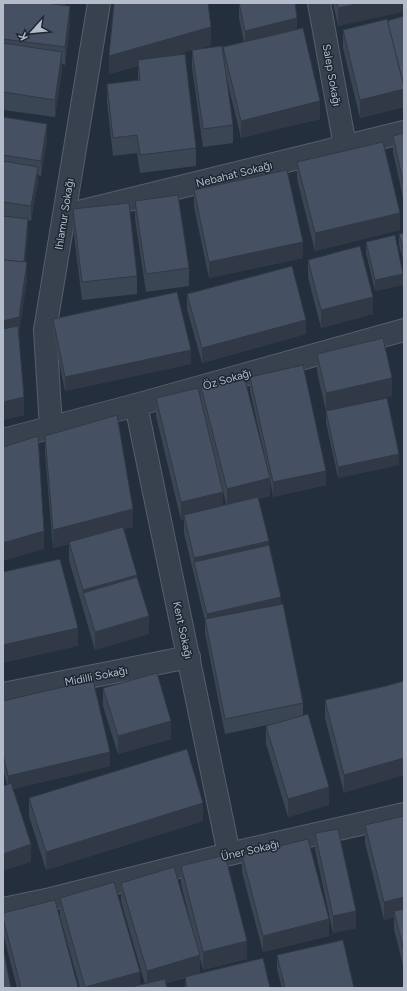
<svg xmlns="http://www.w3.org/2000/svg" width="407" height="991" font-family="Figtree,sans-serif">
	<rect width="100%" height="100%" fill="#242f3e"/>
	<g fill="none" stroke-linecap="round" stroke-linejoin="round">
		<!-- street casing -->
		<g stroke="#565f6c" stroke-width="24">
			<g id="street">
				<path d="M319,3L345,146"/>
				<path d="M79,212L404,132"/>
				<path d="M136,405L229,854"/>
				<path d="M51,427L45,330L99,3"/>
				<path d="M3,440L136,405L404,330"/>
				<path d="M3,694L189,657"/>
				<path d="M3,909L51,899L229,854L404,814"/>
			</g>
		</g>
		<!-- street -->
		<use href="#street" stroke="#38414e" stroke-width="22"/>
	</g>
	<!-- wall -->
	<g fill="#3b4654" fill-rule="evenodd">
		<path d="M3,3H65V6L70,24L65,65L62,64V70L55,117L3,110Z"/>
		<path d="M239,3H295L297,29L320,119L241,138L227,80L233,125V143L203,147L192,67V50L175,55L196,148V166L140,173L137,153L113,156L107,102V84L138,80V66L109,74V56L211,45L198,49L223,54V47L244,42L239,18Z"/>
		<path d="M333,3H404L338,26Z"/>
		<path d="M404,16V107L360,118L343,48V30L387,21Z"/>
		<path d="M3,117L47,138L41,176L38,175V181L31,221L28,220V230L25,262L27,280L18,335L24,415L3,420L11,217L3,216Z"/>
		<path d="M404,133V202L393,152V136Z"/>
		<path d="M297,162L400,230L315,251L297,179Z"/>
		<path d="M194,190L303,258L209,278L194,207Z"/>
		<path d="M135,201L189,268V286L146,292L135,219Z"/>
		<path d="M73,209L137,276V294L82,300L73,227Z"/>
		<path d="M404,233V262L399,245V234Z"/>
		<path d="M366,242L403,285L375,291L366,253Z"/>
		<path d="M308,260L373,314L321,328L308,277Z"/>
		<path d="M187,294L306,334L202,363L187,309Z"/>
		<path d="M53,319L191,364L65,391L53,333Z"/>
		<path d="M317,354L392,396L326,411L317,372Z"/>
		<path d="M250,377L326,485L273,497L270,480V496L258,499L303,703V715L329,805L288,817L266,744V726L277,723L225,734L205,633V621L184,533V520H181L156,416V398L201,402V387L267,466L250,391ZM222,487L226,504L223,505Z"/>
		<path d="M326,411L399,465L338,478L326,422Z"/>
		<path d="M45,436L133,527L123,529L137,577L149,634L95,650L69,560V544L53,548L45,453Z"/>
		<path d="M386,686L344,793L325,718V700Z"/>
		<path d="M103,688L171,739L118,754L103,706Z"/>
		<path d="M3,701L110,766L13,789L31,862L7,785L3,768Z"/>
		<path d="M29,798L203,821L46,870L29,816Z"/>
		<path d="M404,816V969L394,929V917L384,920L365,843V825Z"/>
		<path d="M315,833L356,928L333,933L315,849Z"/>
		<path d="M242,855L329,936L263,952L242,872Z"/>
		<path d="M181,866L247,959L203,970L200,958V973L188,976L270,988H185V978L166,983L167,988H80L60,916V898L140,985L145,984L121,901V883L194,935L181,884Z"/>
		<path d="M3,913L78,988H17L3,933Z"/>
		<path d="M277,955L354,988H282L277,969Z"/>
	</g>
	<!-- shaded-wall -->
	<g fill="#303945">
		<path d="M361,3H404V12L338,26V8Z"/>
		<path d="M70,6V24L65,65V47Z"/>
		<path d="M297,18V36L245,49V31Z"/>
		<path d="M211,27V45L139,65L138,60V66L109,74V56Z"/>
		<path d="M62,52V70L55,117V100Z"/>
		<path d="M404,89V107L360,118V100Z"/>
		<path d="M320,101V119L241,138V121Z"/>
		<path d="M47,124V138L41,176V161Z"/>
		<path d="M38,167V181L31,221V206Z"/>
		<path d="M400,213V230L315,251V233Z"/>
		<path d="M28,219V230L24,273V262Z"/>
		<path d="M303,242V258L209,278V262Z"/>
		<path d="M27,262V280L19,335L3,338V321Z"/>
		<path d="M403,274V285L375,291V280Z"/>
		<path d="M373,297V314L321,328V310Z"/>
		<path d="M306,320V334L202,363V348Z"/>
		<path d="M191,350V364L65,391V377Z"/>
		<path d="M392,378V396L326,411V393Z"/>
		<path d="M24,397V415L3,420V402Z"/>
		<path d="M399,454V465L338,478V467Z"/>
		<path d="M326,471V485L273,497V482Z"/>
		<path d="M270,478V496L227,507V489Z"/>
		<path d="M223,492V510L184,515V520H181V502Z"/>
		<path d="M133,509V527L53,548V530Z"/>
		<path d="M44,531V549L3,561V543Z"/>
		<path d="M269,541V559L194,562V558Z"/>
		<path d="M137,575V593H83V608V590Z"/>
		<path d="M281,597V611L207,628V614Z"/>
		<path d="M149,616V634L95,650V632Z"/>
		<path d="M78,628V646L3,663V645Z"/>
		<path d="M171,721V739L118,754V736Z"/>
		<path d="M110,752V766L8,790V776Z"/>
		<path d="M404,758V775L344,793V775Z"/>
		<path d="M329,787V805L288,817V799Z"/>
		<path d="M203,803V821L46,870V852Z"/>
		<path d="M31,844V862L3,871V854Z"/>
		<path d="M404,897V915L394,911V917L384,920V902Z"/>
		<path d="M356,911V928L333,933V916Z"/>
		<path d="M329,919V936L263,952V936Z"/>
		<path d="M247,941V959L203,970V952Z"/>
		<path d="M200,955V973L147,988V971Z"/>
		<path d="M140,972V988H85V987Z"/>
	</g>
	<!-- building -->
	<g fill="#455162" stroke="#303945">
		<path d="M3,3H45L70,6L65,47L3,39Z"/>
		<path d="M114,3H208L211,27L109,56Z"/>
		<path d="M239,3H295L297,18L245,31Z"/>
		<path d="M337,3H361L338,8Z"/>
		<path d="M404,16V87L387,21Z"/>
		<path d="M387,19L404,87V89L360,100L343,30Z"/>
		<path d="M303,28L320,101L241,121L223,47Z"/>
		<path d="M3,43L62,52L55,100L3,92Z"/>
		<path d="M222,46L233,125L203,129L192,50Z"/>
		<path d="M185,54L196,148L140,155L137,135L113,138L107,84L140,80L138,60Z"/>
		<path d="M3,117L47,124L41,161L3,155Z"/>
		<path d="M404,133V186L393,136Z"/>
		<path d="M383,142L400,213L315,233L297,162Z"/>
		<path d="M3,161L38,167L31,206L3,202Z"/>
		<path d="M287,170L303,242L209,262L194,190Z"/>
		<path d="M178,195L189,268L146,274L135,201Z"/>
		<path d="M129,203L137,276L82,282L73,209Z"/>
		<path d="M3,216L28,219L24,262L3,260Z"/>
		<path d="M404,233V251L399,234Z"/>
		<path d="M395,235L403,274L375,280L366,242Z"/>
		<path d="M360,246L373,297L321,310L308,260Z"/>
		<path d="M3,260L27,262L19,317L3,321Z"/>
		<path d="M292,266L306,320L202,348L187,294Z"/>
		<path d="M177,292L191,350L65,377L53,319Z"/>
		<path d="M18,326L24,397L3,402V329Z"/>
		<path d="M383,338L392,378L326,393L317,354Z"/>
		<path d="M303,365L326,471L273,482L250,377Z"/>
		<path d="M244,376L270,478L227,489L201,387Z"/>
		<path d="M198,388L223,492L181,502L156,398Z"/>
		<path d="M387,398L399,454L338,467L326,411Z"/>
		<path d="M117,415L133,509L53,530L45,436Z"/>
		<path d="M38,436L44,531L3,543V447Z"/>
		<path d="M258,497L269,541L194,558L184,515Z"/>
		<path d="M123,527L137,575L83,590L69,542Z"/>
		<path d="M269,545L281,597L207,614L194,562Z"/>
		<path d="M60,559L78,628L3,645V572Z"/>
		<path d="M137,577L149,616L95,632L83,593Z"/>
		<path d="M283,604L303,703L225,719L205,619Z"/>
		<path d="M157,673L171,721L118,736L103,688Z"/>
		<path d="M93,680L110,752L8,776L3,754V701Z"/>
		<path d="M404,681V758L344,775L325,700L386,686Z"/>
		<path d="M308,714L329,787L288,799L266,726Z"/>
		<path d="M187,749L203,803L46,852L29,798Z"/>
		<path d="M11,783L31,844L3,854V786Z"/>
		<path d="M404,816V897L384,902L365,825Z"/>
		<path d="M338,829L356,911L333,916L315,833Z"/>
		<path d="M308,839L329,919L263,936L242,855Z"/>
		<path d="M225,855L247,941L203,952L181,866Z"/>
		<path d="M174,867L200,955L147,971L121,883Z"/>
		<path d="M114,882L140,972L85,987L60,898Z"/>
		<path d="M55,900L78,987L74,988H21L3,918V913Z"/>
		<path d="M404,909V951L394,911Z"/>
		<path d="M343,940L354,988H285L277,955Z"/>
		<path d="M3,948L11,988H3Z"/>
		<path d="M263,958L270,988H187L185,977Z"/>
		<path d="M165,979L167,988H127Z"/>
	</g>
	<g text-anchor="middle" stroke-width="3" stroke-linejoin="round" paint-order="stroke">
		<!-- street labels -->
		<g font-size="11" fill="#b4bcc9" stroke="#1d2633">
			<text transform="translate(332 75) rotate(80)" y="4">Salep Sokağı</text>
			<text transform="translate(234 174) rotate(-14)" y="4">Nebahat Sokağı</text>
			<text transform="translate(64 214) rotate(-81)" y="4">Ihlamur Sokağı</text>
			<text transform="translate(227 379) rotate(-16)" y="4">Öz Sokağı</text>
			<text transform="translate(183 630) rotate(78)" y="4">Kent Sokağı</text>
			<text transform="translate(96 676) rotate(-11)" y="4">Midilli Sokağı</text>
			<text transform="translate(250 850) rotate(-13)" y="4">Üner Sokağı</text>
		</g>
	</g>
	<!-- border -->
	<rect width="407" height="991" fill="none" stroke="#b4bcc9" stroke-width="8"/>
	<!-- north arrow -->
	<g transform="translate(32 32) rotate(243)" stroke="#1d2633" stroke-width="3" paint-order="stroke">
	<path d="M0-3L7 15L0 10L-7 15Z" fill="#b4bcc9"/>
	<text y="-6" font-size="11" font-weight="bold" text-anchor="middle" fill="#b4bcc9">K</text>
	</g>
</svg>
